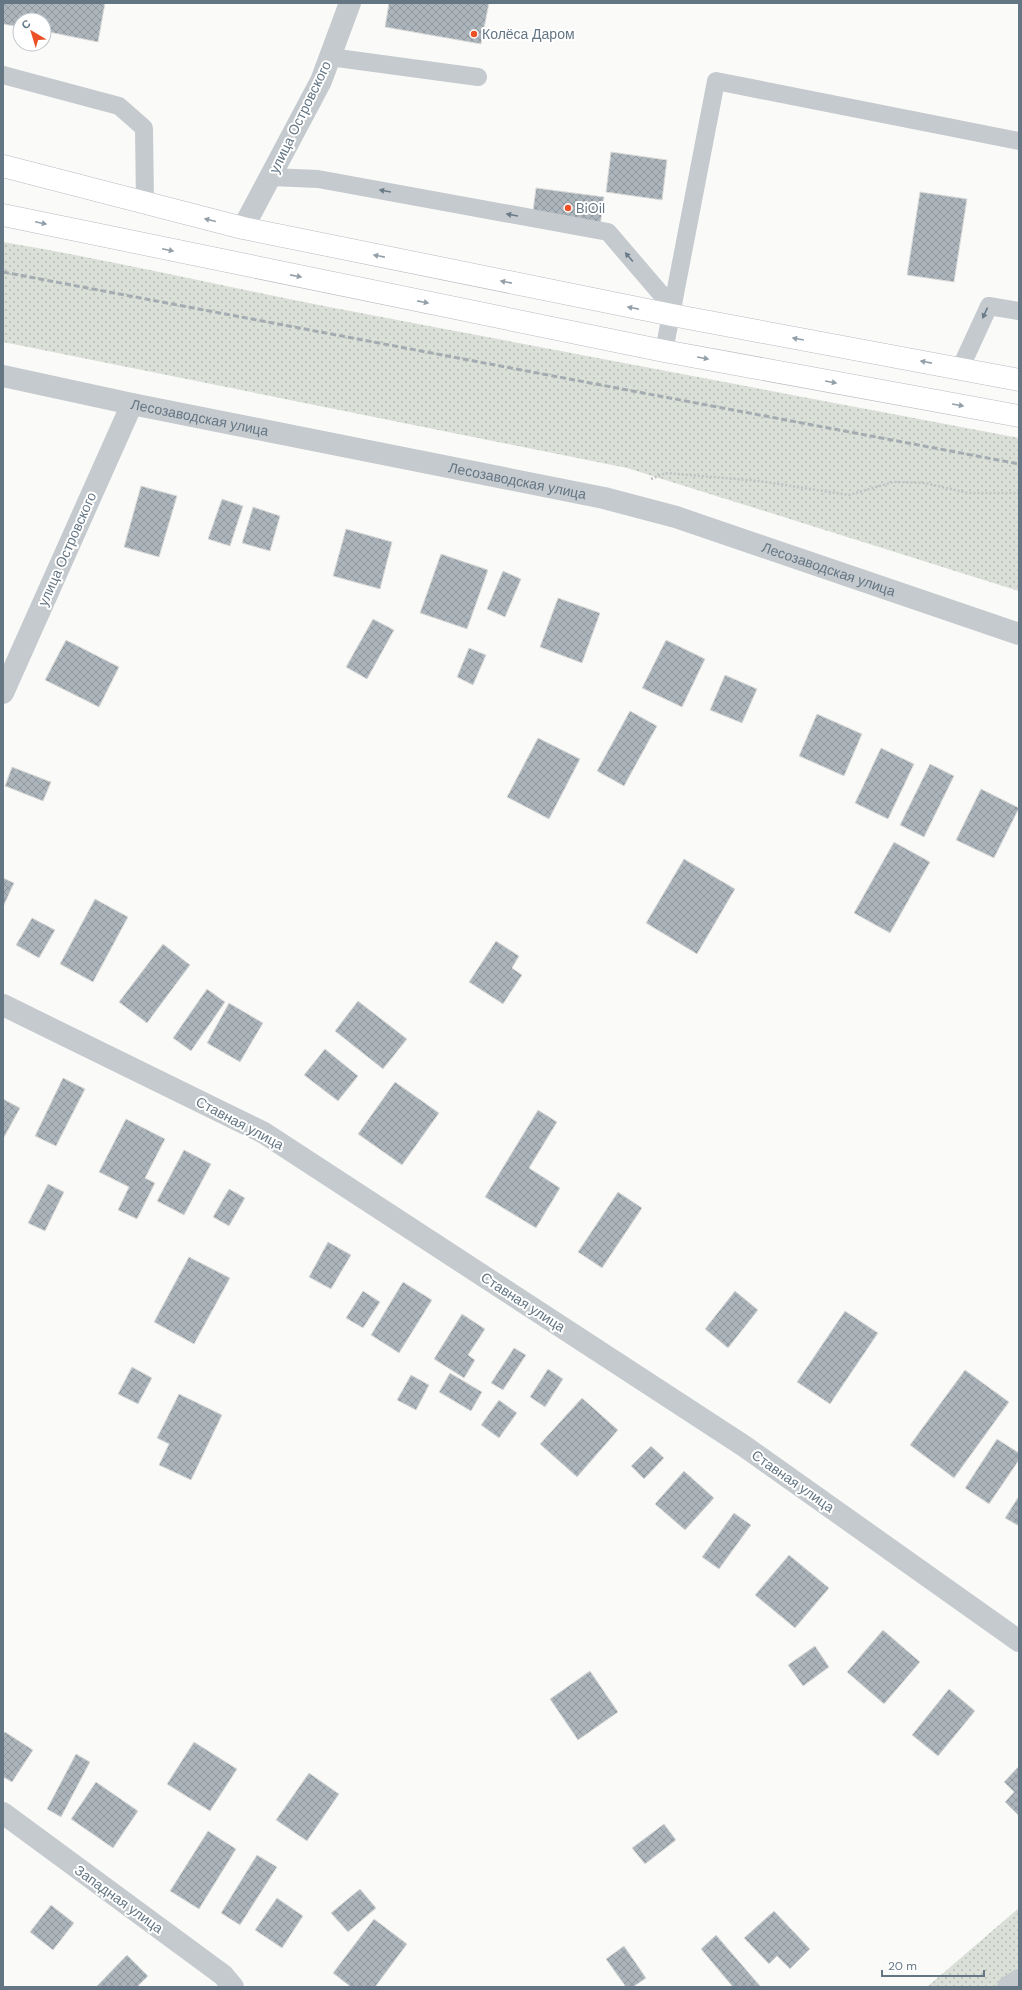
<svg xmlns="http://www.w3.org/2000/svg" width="1022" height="1990" font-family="'DM Sans',sans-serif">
	<defs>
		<pattern id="grass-dots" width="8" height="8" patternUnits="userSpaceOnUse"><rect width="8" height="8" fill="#dae0d7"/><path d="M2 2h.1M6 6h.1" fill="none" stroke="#b4bab4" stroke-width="1.8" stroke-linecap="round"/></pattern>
		<pattern id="building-cross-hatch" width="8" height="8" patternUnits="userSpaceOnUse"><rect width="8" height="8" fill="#acb5bb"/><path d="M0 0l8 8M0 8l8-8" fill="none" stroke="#90989e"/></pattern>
	</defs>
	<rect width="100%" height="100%" fill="#fafaf8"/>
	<!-- grass -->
	<g fill="url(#grass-dots)">
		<path d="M3,242C111,260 217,285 324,306C556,350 787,394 1019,438V591L627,468L3,342Z"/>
		<path d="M1019,1908V1987H927Z"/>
	</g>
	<!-- building -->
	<g fill="url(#building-cross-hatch)" stroke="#dcdcda">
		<path d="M3,3H105L98,42L44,31V20H20V27L3,24Z"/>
		<path d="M389,3H489L481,44L385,27Z"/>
		<path d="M611,152L667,160L662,200L606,192Z"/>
		<path d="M536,188L604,197L600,227L532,218Z"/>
		<path d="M920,192L967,199L954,282L907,275Z"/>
		<path d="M141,486L177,496L159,557L124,547Z"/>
		<path d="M222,499L243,506L230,546L208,539Z"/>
		<path d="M253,507L280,516L270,551L242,543Z"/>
		<path d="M346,529L392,542L380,589L333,576Z"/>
		<path d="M441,554L488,570L467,629L420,613Z"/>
		<path d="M503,571L521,579L505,617L487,609Z"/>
		<path d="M558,598L600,613L582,663L540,647Z"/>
		<path d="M373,619L394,630L367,679L346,667Z"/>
		<path d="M66,640L119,667L99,707L45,680Z"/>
		<path d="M666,640L705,659L682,707L642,688Z"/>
		<path d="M469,648L486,655L473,685L457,677Z"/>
		<path d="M725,675L757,689L742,723L710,710Z"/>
		<path d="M630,711L657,726L624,786L597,771Z"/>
		<path d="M817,714L862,734L844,776L799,756Z"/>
		<path d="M538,738L580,759L549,819L507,797Z"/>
		<path d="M881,748L914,764L888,819L855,803Z"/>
		<path d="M930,764L954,776L924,837L900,825Z"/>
		<path d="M12,767L51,782L43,801L5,786Z"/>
		<path d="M981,789L1019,808L994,858L956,840Z"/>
		<path d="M894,842L930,862L890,933L854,913Z"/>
		<path d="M684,859L735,889L697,954L646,923Z"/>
		<path d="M3,878L14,883L3,907Z"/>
		<path d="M95,899L128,917L93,982L60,964Z"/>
		<path d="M32,918L55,930L39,958L16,945Z"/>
		<path d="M496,941L519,956L512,968L522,975L503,1004L469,982Z"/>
		<path d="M163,944L190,965L147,1023L119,1002Z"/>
		<path d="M207,989L225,1002L191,1051L173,1038Z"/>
		<path d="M358,1001L407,1039L383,1069L335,1031Z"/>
		<path d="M229,1003L263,1023L240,1062L207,1043Z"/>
		<path d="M325,1049L358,1076L338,1101L304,1075Z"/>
		<path d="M63,1078L85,1089L56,1146L35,1136Z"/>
		<path d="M395,1082L439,1113L402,1165L358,1134Z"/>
		<path d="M3,1099L20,1108L3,1139Z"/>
		<path d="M538,1110L557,1122L529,1168L560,1188L536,1228L485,1197Z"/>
		<path d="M126,1119L165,1139L145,1178L155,1183L137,1219L118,1210L129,1187L99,1172Z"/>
		<path d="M184,1150L211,1164L184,1215L157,1201Z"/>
		<path d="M48,1184L64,1192L45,1231L28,1223Z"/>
		<path d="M229,1189L245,1198L229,1226L213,1217Z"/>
		<path d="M618,1192L642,1208L602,1268L578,1252Z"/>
		<path d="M328,1242L351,1255L331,1289L309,1277Z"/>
		<path d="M189,1257L230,1278L194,1344L154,1322Z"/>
		<path d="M403,1282L432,1300L399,1353L371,1335Z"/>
		<path d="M363,1291L380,1302L363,1328L346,1318Z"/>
		<path d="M735,1291L758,1310L728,1348L705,1329Z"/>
		<path d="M845,1311L878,1333L830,1404L797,1382Z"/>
		<path d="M462,1314L485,1329L468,1355L475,1360L464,1378L434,1359Z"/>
		<path d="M514,1348L526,1355L503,1390L491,1383Z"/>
		<path d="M132,1367L152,1378L138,1404L118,1394Z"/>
		<path d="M548,1369L563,1379L545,1407L530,1397Z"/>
		<path d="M965,1370L1009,1402L954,1478L910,1445Z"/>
		<path d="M450,1373L482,1392L471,1411L439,1392Z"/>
		<path d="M411,1375L429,1385L416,1410L397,1400Z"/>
		<path d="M179,1394L222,1415L191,1480L159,1465L169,1444L157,1438Z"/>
		<path d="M582,1398L618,1430L577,1477L540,1444Z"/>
		<path d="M499,1400L517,1413L499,1438L481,1425Z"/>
		<path d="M997,1439L1019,1453V1460L989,1504L965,1488Z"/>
		<path d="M651,1446L664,1458L644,1479L631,1466Z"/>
		<path d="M684,1471L714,1498L685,1530L655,1504Z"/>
		<path d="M1019,1496V1526L1005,1518Z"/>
		<path d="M734,1513L751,1525L719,1569L702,1557Z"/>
		<path d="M789,1555L829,1588L795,1628L755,1595Z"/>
		<path d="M883,1630L920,1662L884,1704L847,1672Z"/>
		<path d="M815,1646L829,1667L803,1686L788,1665Z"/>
		<path d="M590,1671L618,1712L578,1740L550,1699Z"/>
		<path d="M949,1689L975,1711L938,1756L912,1735Z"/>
		<path d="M5,1732L33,1750L12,1782L3,1777V1734Z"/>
		<path d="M194,1742L237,1769L210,1811L167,1784Z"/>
		<path d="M76,1754L90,1762L61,1817L47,1809Z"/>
		<path d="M1019,1766V1816L1005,1802L1014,1792L1004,1782Z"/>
		<path d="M309,1773L339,1794L307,1841L276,1820Z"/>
		<path d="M96,1782L138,1811L113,1848L71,1819Z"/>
		<path d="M664,1824L676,1840L645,1864L632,1848Z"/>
		<path d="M208,1831L236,1849L199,1909L170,1891Z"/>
		<path d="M257,1855L277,1867L240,1925L221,1913Z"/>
		<path d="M360,1889L376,1908L348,1932L331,1913Z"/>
		<path d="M277,1898L303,1916L282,1948L255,1930Z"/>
		<path d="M51,1905L74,1923L53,1950L30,1932Z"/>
		<path d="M774,1911L810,1949L790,1969L777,1956L769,1964L744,1938Z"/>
		<path d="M374,1919L407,1944L375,1987H351L333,1973Z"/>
		<path d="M716,1935L761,1987H733L701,1949Z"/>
		<path d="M624,1946L646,1978L633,1987H626L606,1959Z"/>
		<path d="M127,1955L148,1976L137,1987H96Z"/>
	</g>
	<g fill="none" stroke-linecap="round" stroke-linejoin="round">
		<!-- primary casing -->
		<g stroke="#b6bcc0" stroke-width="23">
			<g id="primary">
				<path d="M3,166L243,228L672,315L1019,380"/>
				<path d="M3,215L664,351L1019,416"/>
			</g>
		</g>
		<!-- path -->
		<path stroke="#bfc2c5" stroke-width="2.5" stroke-dasharray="2 2" stroke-linecap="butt" d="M651,479L666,473L759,481L849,495L893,482L925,483L968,493H1019"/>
		<!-- service -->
		<g stroke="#c5cace" stroke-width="18">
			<path d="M330,57L478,77"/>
			<path d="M3,75L119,106L144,128L145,203"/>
			<path d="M271,177L318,179L608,232L673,308"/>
			<path d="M664,351L716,81L1019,141"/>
			<path d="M960,369L989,306L1019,311"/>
		</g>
		<!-- minor -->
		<g stroke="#c5cace" stroke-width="22">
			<path d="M243,228L321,81L350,3"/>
			<path d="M3,693L132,404"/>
			<path d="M3,1005L264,1133L744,1446L1019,1641"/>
			<path d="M3,1813L223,1975L233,1987"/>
			<path d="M1008,1987L1019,1980"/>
		</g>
		<!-- tertiary -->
		<path stroke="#c5cace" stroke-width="22" id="s1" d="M3,376L132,404L604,498L676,517L1019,634"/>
		<!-- primary -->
		<use href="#primary" stroke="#fff" stroke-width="22"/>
		<!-- rail -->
		<path stroke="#a4acb2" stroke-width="3" stroke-dasharray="6 3" stroke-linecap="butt" d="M3,272L1019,464"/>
	</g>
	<!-- one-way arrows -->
	<defs><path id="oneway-solid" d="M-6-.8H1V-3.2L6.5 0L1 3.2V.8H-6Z"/></defs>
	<g fill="#697a88">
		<use href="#oneway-solid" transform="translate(385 191) rotate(-170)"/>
		<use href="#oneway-solid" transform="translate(512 215) rotate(-170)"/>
		<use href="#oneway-solid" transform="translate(629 257) rotate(-131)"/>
		<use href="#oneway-solid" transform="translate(985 313) rotate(115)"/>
	</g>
	<g fill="#929fa9">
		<use href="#oneway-solid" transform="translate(210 220) rotate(-166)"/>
		<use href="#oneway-solid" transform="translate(41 223) rotate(12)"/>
		<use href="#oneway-solid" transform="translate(168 250) rotate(12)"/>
		<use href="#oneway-solid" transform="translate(379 256) rotate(-169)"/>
		<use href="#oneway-solid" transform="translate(296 276) rotate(11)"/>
		<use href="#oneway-solid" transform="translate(506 282) rotate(-169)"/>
		<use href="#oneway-solid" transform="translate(423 302) rotate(11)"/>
		<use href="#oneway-solid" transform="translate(633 308) rotate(-169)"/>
		<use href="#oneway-solid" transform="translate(798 339) rotate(-170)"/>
		<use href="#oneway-solid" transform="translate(703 358) rotate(10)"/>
		<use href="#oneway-solid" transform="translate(926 362) rotate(-169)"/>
		<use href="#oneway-solid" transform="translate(831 382) rotate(10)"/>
		<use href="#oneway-solid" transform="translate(958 405) rotate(10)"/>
	</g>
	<!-- markers -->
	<g fill="#eb5027" stroke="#fff" stroke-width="1.5">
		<circle cx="474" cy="34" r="4"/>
		<circle cx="568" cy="208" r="4"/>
	</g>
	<g text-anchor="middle" stroke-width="4" stroke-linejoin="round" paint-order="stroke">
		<!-- poi labels -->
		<g font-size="14" fill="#647684" stroke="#fff" text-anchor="start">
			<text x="482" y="39">Колёса Даром</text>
			<text x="576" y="213">BiOil</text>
		</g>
		<!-- street labels -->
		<g font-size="14" fill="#647684" stroke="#fff">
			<text transform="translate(300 117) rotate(-64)" y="5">улица Островского</text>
			<text dy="5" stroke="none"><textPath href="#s1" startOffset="201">Лесозаводская улица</textPath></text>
			<text dy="5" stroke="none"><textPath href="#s1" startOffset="525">Лесозаводская улица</textPath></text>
			<text transform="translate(67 549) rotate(-66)" y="5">улица Островского</text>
			<text dy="5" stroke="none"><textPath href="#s1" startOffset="849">Лесозаводская улица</textPath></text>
			<text transform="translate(240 1123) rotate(28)" y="5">Ставная улица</text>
			<text transform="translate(523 1302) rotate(33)" y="5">Ставная улица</text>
			<text transform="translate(793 1481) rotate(35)" y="5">Ставная улица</text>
			<text transform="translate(119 1899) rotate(36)" y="5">Западная улица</text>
		</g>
	</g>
	<!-- border -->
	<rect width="1022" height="1990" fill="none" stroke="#647684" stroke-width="8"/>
	<!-- north arrow -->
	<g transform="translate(32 32) rotate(322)"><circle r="19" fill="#ffffff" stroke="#c1c8ce"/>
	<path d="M0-3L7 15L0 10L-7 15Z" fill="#eb5027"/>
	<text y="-6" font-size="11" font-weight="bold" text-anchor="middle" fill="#647684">С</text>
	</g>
	<!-- scale -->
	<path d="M882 1970v6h102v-6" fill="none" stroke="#647684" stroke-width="2"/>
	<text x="888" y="1970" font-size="12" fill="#647684" stroke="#ffffff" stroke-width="3" paint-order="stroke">20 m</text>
</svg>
